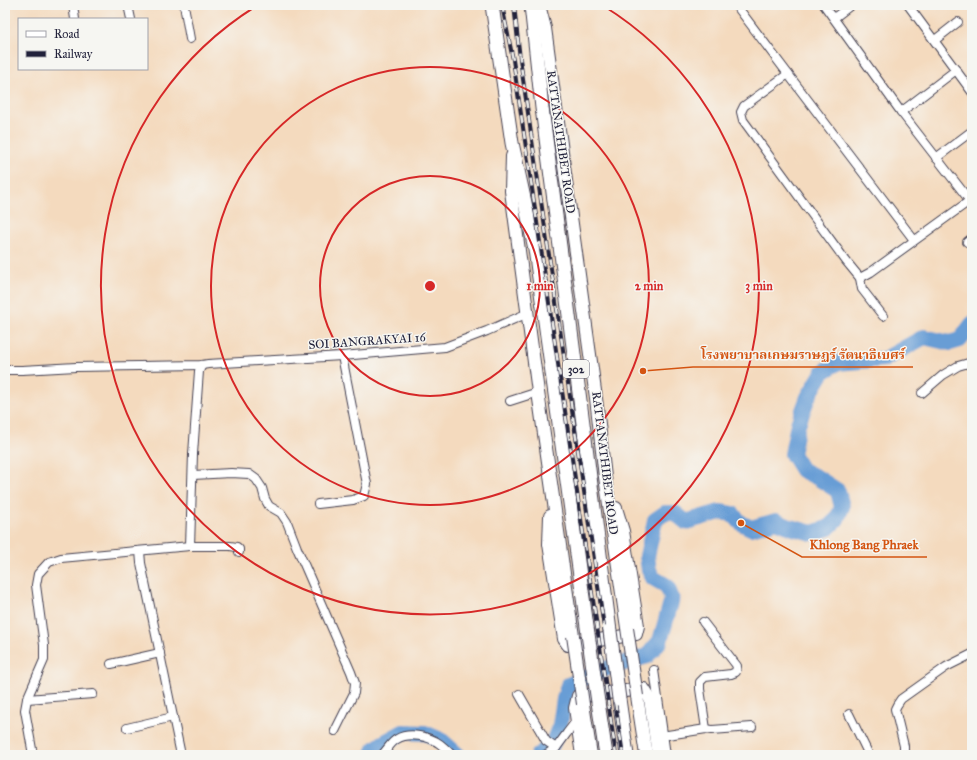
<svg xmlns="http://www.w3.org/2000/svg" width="977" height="760" font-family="'IM FELL Great Primer','Noto Serif Thai',serif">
	<rect width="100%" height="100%" fill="#f6f6f2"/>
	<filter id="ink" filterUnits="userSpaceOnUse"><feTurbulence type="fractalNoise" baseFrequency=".025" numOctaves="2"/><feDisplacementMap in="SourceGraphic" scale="8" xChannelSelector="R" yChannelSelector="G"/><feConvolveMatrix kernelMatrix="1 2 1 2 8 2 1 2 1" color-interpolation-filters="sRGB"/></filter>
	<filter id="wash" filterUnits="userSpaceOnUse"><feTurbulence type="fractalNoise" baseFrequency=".012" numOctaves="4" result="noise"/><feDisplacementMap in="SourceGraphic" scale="16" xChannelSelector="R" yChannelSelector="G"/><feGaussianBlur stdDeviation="0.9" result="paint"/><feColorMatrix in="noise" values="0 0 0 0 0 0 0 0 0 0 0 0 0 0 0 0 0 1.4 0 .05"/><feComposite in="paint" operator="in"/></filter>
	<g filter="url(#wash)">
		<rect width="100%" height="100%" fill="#f4dabe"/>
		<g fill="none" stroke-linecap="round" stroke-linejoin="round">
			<!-- river -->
			<g stroke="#689dd5" stroke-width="16">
				<path d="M372,755L375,749L383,743L403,732L425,733L441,740L458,755"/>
				<path d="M538,755L552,745L560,725L564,699L568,685L608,668L647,656L660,641L672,599L667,586L653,578L649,570L647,556L655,520L665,513H675L686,522L720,512L733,514L741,523L751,528L776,521L790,527L812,533L828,528L837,519L842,507L838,491L818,478L802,470L792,454L798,424L808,397L823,372L837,363L885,359L924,337L950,343L960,340L972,324"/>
			</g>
		</g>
	</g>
	<g filter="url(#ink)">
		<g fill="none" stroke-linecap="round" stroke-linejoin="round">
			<!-- minor casing -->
			<g stroke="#423e4f" stroke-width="10">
				<g id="minor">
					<path d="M73,5L75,19"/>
					<path d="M128,5L131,19"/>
					<path d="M184,5L190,39"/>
					<path d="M736,5L788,74L914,240"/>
					<path d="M824,5L901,112L970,201"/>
					<path d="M908,5L972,92"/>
					<path d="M834,18L851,5"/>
					<path d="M935,40L958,22"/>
					<path d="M788,74L744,106L741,112L743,120L846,261L860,278L862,289L883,316"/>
					<path d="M901,112L956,70"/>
					<path d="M936,158L972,131"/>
					<path d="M967,242L972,238"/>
					<path d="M860,278L871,272L972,199"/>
					<path d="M5,370H22L76,367L202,365L208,364L342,356L445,347L487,331L528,313"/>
					<path d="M922,393L943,375L958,366L972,362"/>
					<path d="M510,401L538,392"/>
					<path d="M193,475L231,473L249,474L256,479L262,488L265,499L269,506L281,513L287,522L297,548L351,672L355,683L354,693L335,731"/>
					<path d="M318,504L353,500L364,496L367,484L342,356"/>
					<path d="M190,546H230L237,547L239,549V552"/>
					<path d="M140,551L141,563L181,755"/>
					<path d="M703,622L737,666L736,672L731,674L705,677L700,682V689L706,729"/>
					<path d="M111,664L160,653"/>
					<path d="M654,670L666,755"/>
					<path d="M519,694L546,741L556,748"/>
					<path d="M27,699L93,694"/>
					<path d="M849,714L869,755"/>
					<path d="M127,728L173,717"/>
					<path d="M655,737L706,729L712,730L752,727"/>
					<path d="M33,755L25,710L27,699L44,660V645L36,585L38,574L49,562L61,558L190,546L193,454L199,371L202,365"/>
					<path d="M382,755C386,751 392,741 397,739C409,732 429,736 440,744C444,747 448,751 452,755"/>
					<path d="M545,755L556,748L567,733L577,720"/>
					<path d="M904,755V746L895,709L897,705L901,699L946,667L972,654"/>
				</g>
			</g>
			<!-- secondary casing -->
			<g stroke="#423e4f" stroke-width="14">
				<g id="secondary">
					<path d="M539,5L545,28L596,398L605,477L627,628"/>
					<path d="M512,156L511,191L538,392L573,636"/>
					<path d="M550,516L549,544L564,639L568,645L636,634L638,626L623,531L616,508"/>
					<path d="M637,696L646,755"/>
					<path d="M583,704L591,755"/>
					<path d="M582,755L575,708L578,696L644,689L650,699L658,755"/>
				</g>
			</g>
			<!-- primary casing -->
			<g stroke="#423e4f" stroke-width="15">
				<g id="primary">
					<path d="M492,5L512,143L535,249L588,634"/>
					<path d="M531,5L542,108L610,631"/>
					<path d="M619,699L627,755"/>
					<path d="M598,702L606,755"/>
				</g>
			</g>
			<!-- minor -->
			<use href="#minor" stroke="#fff" stroke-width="8"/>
			<!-- secondary -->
			<use href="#secondary" stroke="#fff" stroke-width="12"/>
			<!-- primary -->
			<use href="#primary" stroke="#fff" stroke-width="13"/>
			<!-- rail casing -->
			<g stroke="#22223b" stroke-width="4">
				<g id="rail">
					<path d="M502,5L513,60L616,755"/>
					<path d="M514,5L520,59L623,755"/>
				</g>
			</g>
			<!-- rail -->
			<use href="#rail" stroke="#f6f6f2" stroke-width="2.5" stroke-dasharray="8" stroke-linecap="butt"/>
			<!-- secondary-bridge casing -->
			<g stroke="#423e4f" stroke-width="14" stroke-linecap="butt">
				<g id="secondary-bridge">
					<path d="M627,628L637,696"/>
					<path d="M573,636L583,704"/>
				</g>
			</g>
			<!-- primary-bridge casing -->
			<g stroke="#423e4f" stroke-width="15" stroke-linecap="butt">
				<g id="primary-bridge">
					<path d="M610,631L619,699"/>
					<path d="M588,634L598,702"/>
				</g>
			</g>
			<!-- secondary-bridge -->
			<use href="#secondary-bridge" stroke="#fff" stroke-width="12"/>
			<!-- primary-bridge -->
			<use href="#primary-bridge" stroke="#fff" stroke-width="13"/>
		</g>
	</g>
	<!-- distance rings -->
	<g fill="none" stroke="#d62828" stroke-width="2">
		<circle cx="430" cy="286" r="110"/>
		<circle cx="430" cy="286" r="219"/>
		<path d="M602 5A329 329 0 1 1 258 5"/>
	</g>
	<g text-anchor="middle" stroke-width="3" stroke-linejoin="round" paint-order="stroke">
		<!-- shield labels -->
		<rect fill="#f6f6f2" stroke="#626272" stroke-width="1" x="563" y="360" width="26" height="18" rx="3"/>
		<g font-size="11" font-weight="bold" fill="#22223b">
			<text x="576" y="373">302</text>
		</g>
		<!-- street labels -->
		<g font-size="12" fill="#22223b" stroke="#f6f6f2">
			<text transform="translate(561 142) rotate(82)" y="4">RATTANATHIBET ROAD</text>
			<text transform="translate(367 341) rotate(-4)" y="4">SOI BANGRAKYAI 16</text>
			<text transform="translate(605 463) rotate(83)" y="4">RATTANATHIBET ROAD</text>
		</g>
	</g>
	<circle cx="430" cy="286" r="6" fill="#d62828" stroke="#f6f6f2" stroke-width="2"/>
	<g font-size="12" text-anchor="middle" font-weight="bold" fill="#d62828" stroke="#f6f6f2" stroke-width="3" stroke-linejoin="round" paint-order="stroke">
		<text x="540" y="290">1 min</text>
		<text x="649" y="290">2 min</text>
		<text x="759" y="290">3 min</text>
	</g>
	<!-- callouts -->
	<path fill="none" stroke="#d45411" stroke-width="1.5" d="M643 371L693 367H913M741 523L802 557H927"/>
	<g fill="#d45411" stroke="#f6f6f2" stroke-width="1.5">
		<circle cx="643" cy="371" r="4"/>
		<circle cx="741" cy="523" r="4"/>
	</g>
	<g font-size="13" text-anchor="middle" font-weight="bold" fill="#d45411" stroke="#f6f6f2" stroke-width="3" stroke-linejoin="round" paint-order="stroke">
		<text x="803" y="359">โรงพยาบาลเกษมราษฏร์ รัตนาธิเบศร์</text>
		<text x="864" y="549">Khlong Bang Phraek</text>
	</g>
	<!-- margin -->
	<rect width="977" height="760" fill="none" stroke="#f6f6f2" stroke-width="20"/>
	<!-- legend -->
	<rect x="18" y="18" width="130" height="52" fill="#f6f6f2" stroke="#a1a1a9"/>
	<rect x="26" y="31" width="20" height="6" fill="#ffffff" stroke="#a1a1a9"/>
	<text x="54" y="38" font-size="12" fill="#22223b">Road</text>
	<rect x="26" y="51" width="20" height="6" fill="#22223b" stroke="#a1a1a9"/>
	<text x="54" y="58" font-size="12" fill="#22223b">Railway</text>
</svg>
